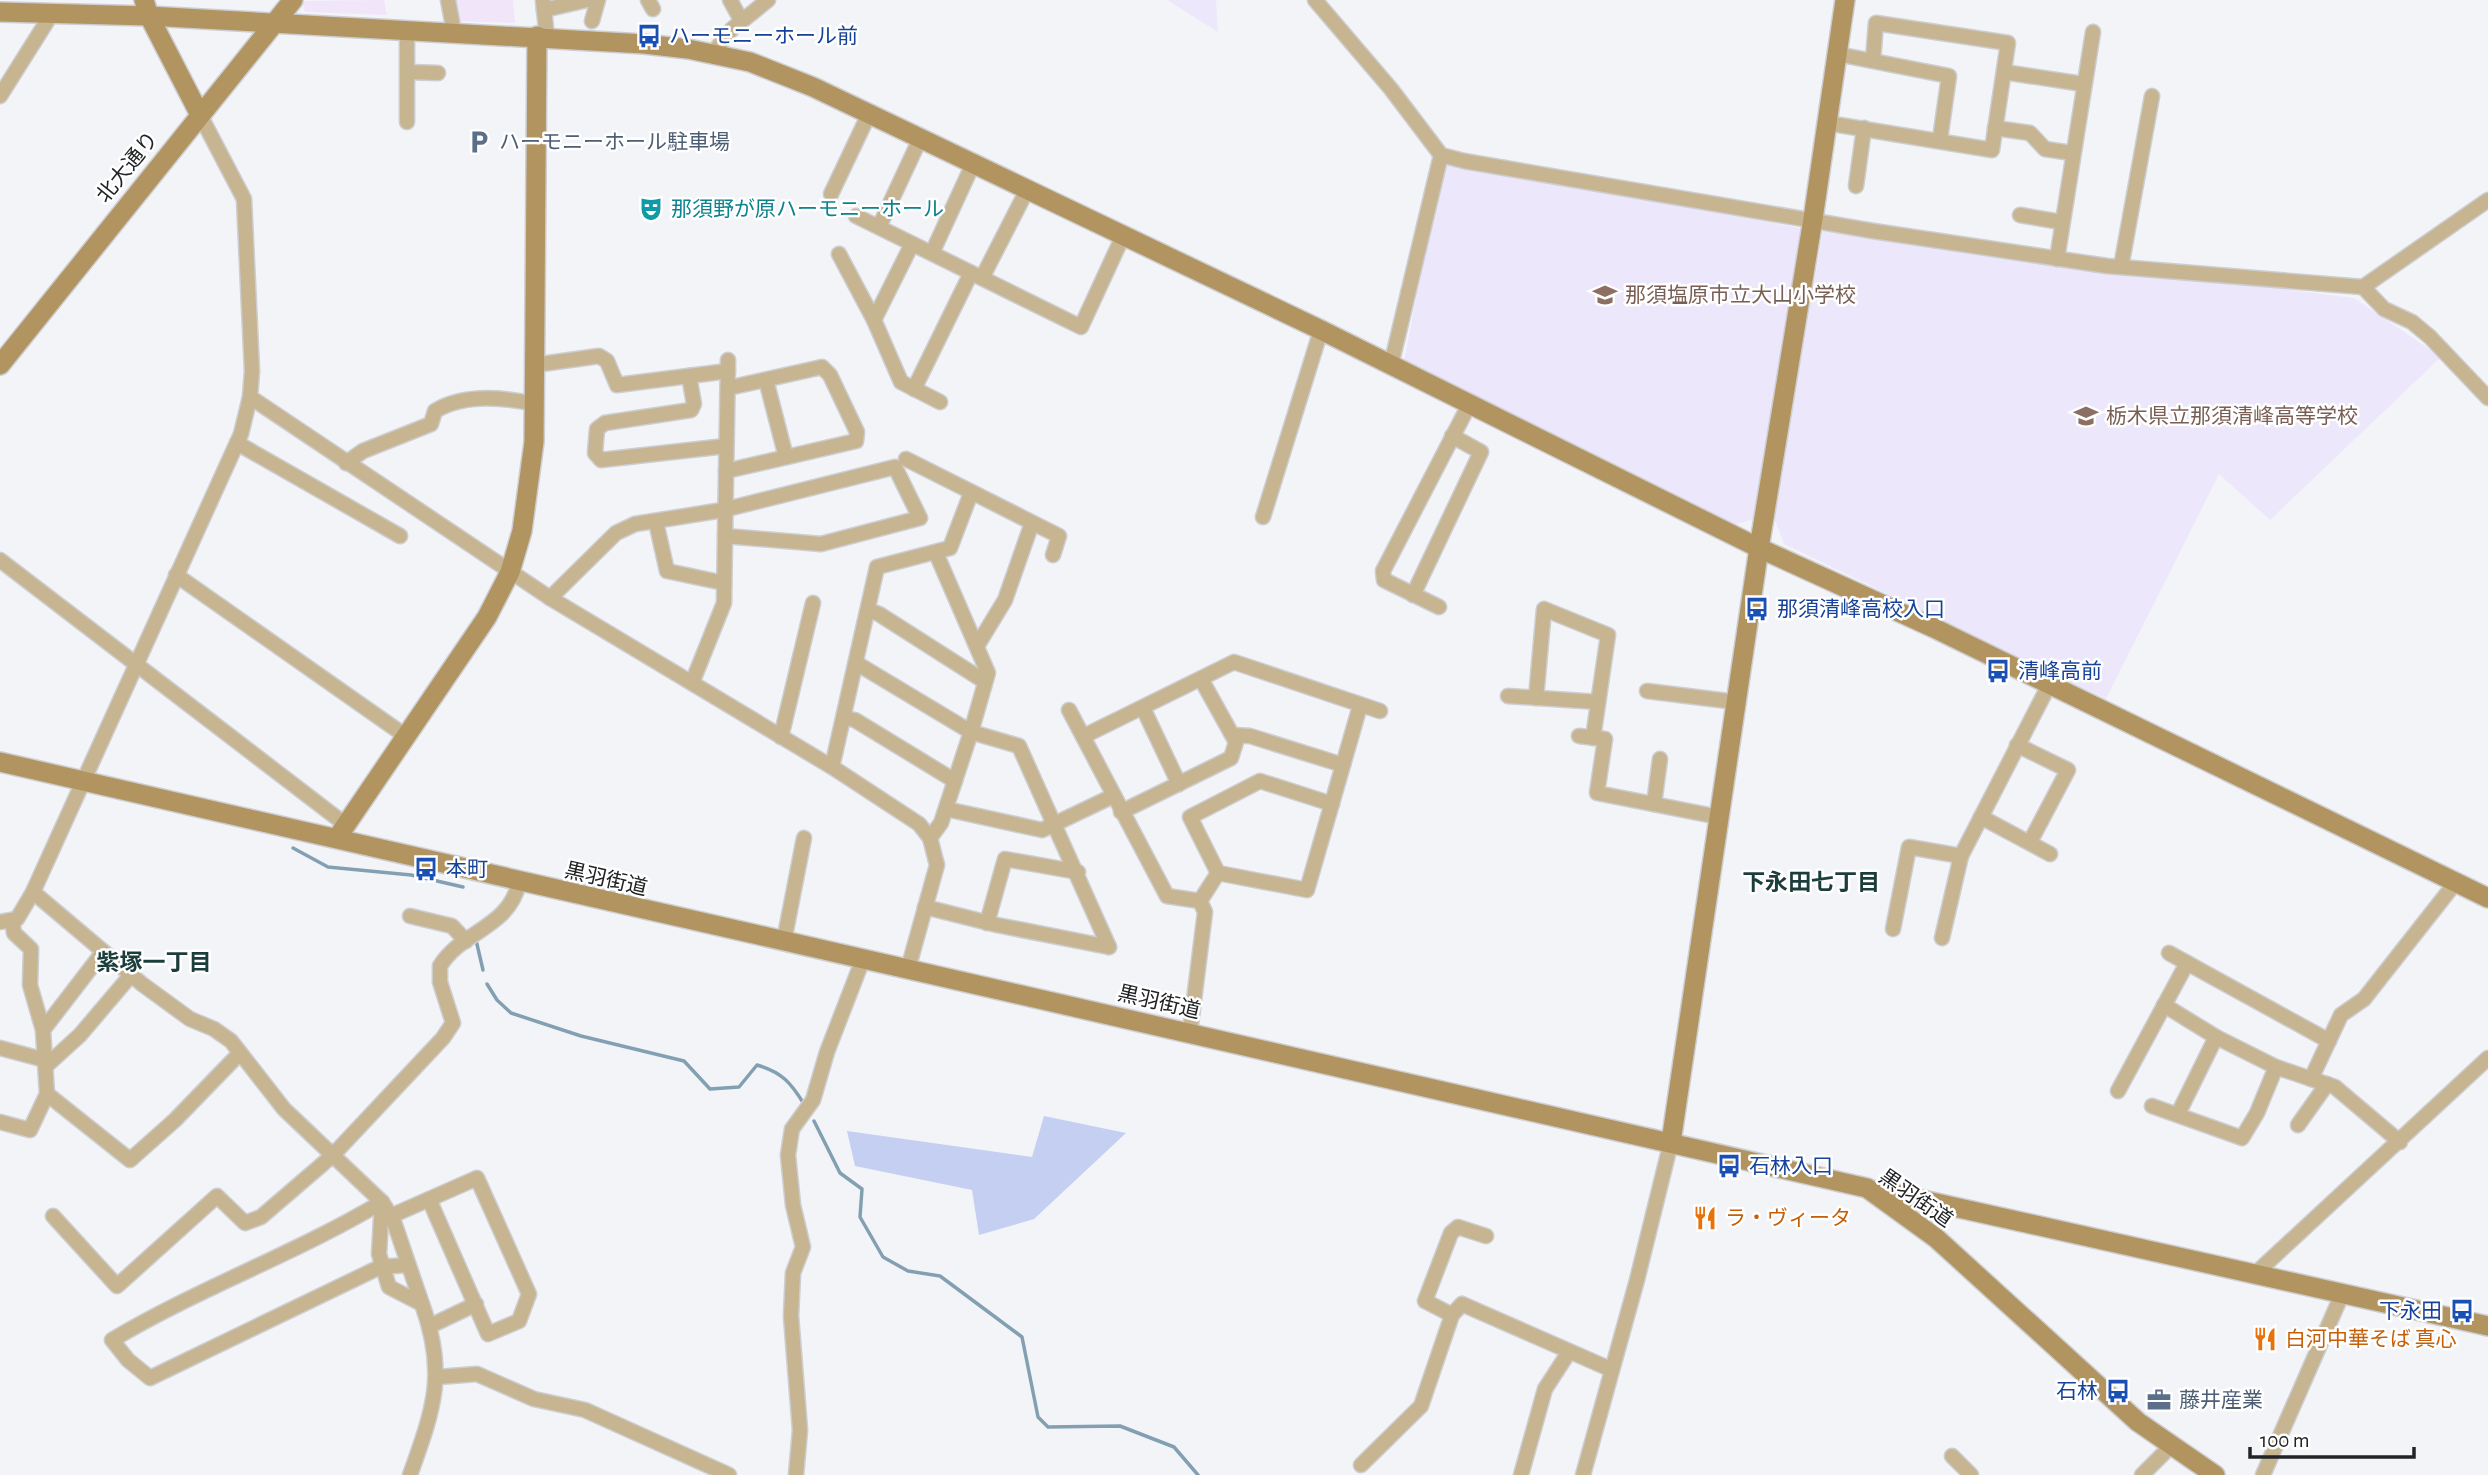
<svg xmlns="http://www.w3.org/2000/svg" width="2488" height="1475" font-family="'Alegreya Sans','Noto Sans JP',sans-serif">
	<rect width="100%" height="100%" fill="#f3f4f8"/>
	<!-- commercial -->
	<g fill="#f1e5fa">
		<path d="M384,0L387,15L305,12L302,1Z"/>
		<path d="M455,0H513L515,23L459,21Z"/>
	</g>
	<!-- education -->
	<g fill="#ede7fc">
		<path d="M1167,0H1216L1218,32Z"/>
		<path d="M1442,161L1805,229L1753,519L1734,525L1404,362Z"/>
		<path d="M1823,231L2354,298L2441,357L2270,520L2219,474L2106,699L1784,544L1774,518Z"/>
	</g>
	<!-- green -->
	<path fill="#c5cff1" d="M1044,1116L1126,1133L1034,1219L979,1235L972,1190L855,1166L847,1131L1032,1157Z"/>
	<g fill="none" stroke-linecap="round" stroke-linejoin="round">
		<!-- stream -->
		<g stroke="#83a0b3" stroke-width="3.5">
			<path d="M293,848L328,867L411,875L463,887"/>
			<path d="M476,940L483,970"/>
			<path d="M487,984L497,1000L511,1013L581,1036L684,1061L710,1089L739,1087L757,1065C782,1072 791,1083 804,1104"/>
			<path d="M814,1121L840,1173L862,1189L860,1217L883,1257L908,1271L940,1276L1022,1337L1038,1417L1048,1427L1120,1426L1174,1447L1198,1475"/>
		</g>
		<!-- street casing -->
		<g stroke="#cdced2" stroke-width="17">
			<g id="street">
				<path d="M448,0L454,32"/>
				<path d="M648,0L653,9"/>
				<path d="M730,0L741,20"/>
				<path d="M1315,0L1391,89L1441,155L1464,161L1873,231L2107,266L2363,287L2488,200"/>
				<path d="M543,1L547,37"/>
				<path d="M544,10L587,0"/>
				<path d="M592,21L598,0"/>
				<path d="M713,53L732,29L768,0"/>
				<path d="M1837,54L1949,76L1940,139"/>
				<path d="M407,72L438,73"/>
				<path d="M2004,72L2083,84"/>
				<path d="M0,96L51,15"/>
				<path d="M407,122V30"/>
				<path d="M1827,123L1992,150L2008,43L1876,23L1873,60"/>
				<path d="M1995,128L2030,133L2045,149L2072,153"/>
				<path d="M1856,186L1864,128"/>
				<path d="M831,194L869,114"/>
				<path d="M2020,215L2061,222"/>
				<path d="M856,216L1081,327L1123,236"/>
				<path d="M879,227L920,139"/>
				<path d="M932,253L973,164"/>
				<path d="M839,254L874,320L901,382L940,402"/>
				<path d="M2057,259L2093,32"/>
				<path d="M2121,267L2152,96"/>
				<path d="M982,278L1027,190"/>
				<path d="M2363,287L2384,309L2412,322L2430,337L2488,398"/>
				<path d="M874,320L912,244"/>
				<path d="M534,365L599,356L607,361L617,385L728,371"/>
				<path d="M1391,365L1441,155"/>
				<path d="M689,376L694,404L691,410L605,423L597,429L595,453L601,460L726,446"/>
				<path d="M766,380L786,457"/>
				<path d="M914,389L971,273"/>
				<path d="M250,397L550,598L832,767L919,824L930,838L937,865L908,969"/>
				<path d="M237,443L400,536"/>
				<path d="M906,459L1059,536L1053,555"/>
				<path d="M346,463L363,451L431,424L435,411C464,393 503,397 535,404"/>
				<path d="M726,471L856,441L857,432L830,375L822,367L728,388"/>
				<path d="M1263,517L1321,330"/>
				<path d="M656,522L667,571L724,583"/>
				<path d="M725,536L728,360"/>
				<path d="M0,560L346,825"/>
				<path d="M176,575L407,737"/>
				<path d="M1413,595L1481,452L1452,436"/>
				<path d="M550,598L616,533L635,524L723,510L895,467L920,518L821,544L725,536L724,603L692,683"/>
				<path d="M1439,607L1384,580L1383,571L1470,403"/>
				<path d="M868,610L879,614L984,681"/>
				<path d="M977,646L1005,600L1032,523"/>
				<path d="M856,663L971,732L988,673L936,553"/>
				<path d="M1647,691L1736,702"/>
				<path d="M1508,696L1598,702"/>
				<path d="M1536,698L1544,609L1608,635L1593,738"/>
				<path d="M1143,708L1179,784"/>
				<path d="M1069,710L1167,896L1200,901L1205,912L1190,1032"/>
				<path d="M845,718L855,720L955,781"/>
				<path d="M1233,735L1250,736L1343,765"/>
				<path d="M1084,736L1234,662L1380,711"/>
				<path d="M1579,736L1605,739L1597,793L1719,817"/>
				<path d="M781,737L813,603"/>
				<path d="M2017,745L2068,770L2030,842"/>
				<path d="M832,767L877,567L950,548L971,493"/>
				<path d="M1654,804L1660,759"/>
				<path d="M946,809L1042,830L1113,796"/>
				<path d="M1121,812L1231,758L1236,742L1201,679"/>
				<path d="M1981,817L2050,854"/>
				<path d="M930,838L941,823L971,732L1019,746L1109,947"/>
				<path d="M1218,873L1307,890L1360,706"/>
				<path d="M33,892L142,984L190,1019L214,1029L231,1041L284,1109L382,1202L393,1219L422,1304"/>
				<path d="M1200,901L1218,873L1190,817L1260,781L1332,804"/>
				<path d="M925,907L997,925L1109,947"/>
				<path d="M410,916L452,926L466,941"/>
				<path d="M0,922L17,919L33,892L241,434L250,397L252,371L244,199L199,113"/>
				<path d="M987,923L1005,859L1078,872"/>
				<path d="M1893,929L1909,847L1961,856"/>
				<path d="M1942,938L1961,856L2049,685"/>
				<path d="M784,941L804,838"/>
				<path d="M2169,953L2329,1041"/>
				<path d="M2164,1005L2216,1037"/>
				<path d="M43,1030L103,952"/>
				<path d="M0,1048L45,1060"/>
				<path d="M46,1066L80,1035L131,975"/>
				<path d="M2311,1079L2341,1015L2364,999L2456,882"/>
				<path d="M2118,1091L2187,963"/>
				<path d="M47,1094L130,1160L175,1120L240,1053"/>
				<path d="M2152,1106L2242,1138L2257,1113L2276,1067"/>
				<path d="M2178,1114L2216,1037L2276,1067L2335,1087L2400,1142"/>
				<path d="M0,1122L30,1130L47,1094L43,1030L30,985L31,949L14,933L12,920"/>
				<path d="M2298,1125L2327,1084"/>
				<path d="M382,1202C295,1254 199,1288 112,1340L128,1360L150,1378L380,1267L408,1265"/>
				<path d="M382,1202L379,1254L389,1287L422,1304C447,1373 434,1408 410,1475"/>
				<path d="M53,1216L117,1286L217,1196L245,1223L261,1217L332,1156L443,1038L453,1023L440,982V966C462,930 508,929 519,883"/>
				<path d="M391,1216L477,1178L529,1294L519,1321L488,1334L429,1199"/>
				<path d="M2255,1274L2488,1058"/>
				<path d="M1452,1315L1425,1301L1451,1233L1458,1227L1486,1236"/>
				<path d="M430,1326L476,1304"/>
				<path d="M438,1377L477,1374L534,1399L585,1410L729,1475"/>
				<path d="M1952,1456L1971,1475"/>
				<path d="M1361,1465L1421,1406L1452,1315L1462,1304L1610,1369"/>
				<path d="M796,1475L800,1430L791,1316L793,1273L803,1247L793,1205L788,1155L792,1129L813,1100L827,1052L863,959"/>
				<path d="M1521,1475L1545,1389L1569,1352"/>
				<path d="M1583,1475L1637,1280L1671,1142"/>
				<path d="M2142,1475L2170,1447"/>
				<path d="M2263,1475L2343,1292"/>
			</g>
		</g>
		<!-- secondary casing -->
		<g stroke="#cdced2" stroke-width="22">
			<g id="secondary">
				<path d="M144,0L149,16L199,113"/>
				<path d="M0,12L149,16L644,44L688,49L750,62L813,87L1321,330L1759,548L1934,628L2488,898"/>
				<path d="M0,365L293,0"/>
				<path d="M0,762L1867,1188L1936,1238L2138,1422L2215,1475"/>
				<path d="M337,838L487,617L510,572L522,531L534,442L537,36"/>
				<path d="M1671,1142L1759,548L1813,219L1845,0"/>
				<path d="M1878,1190L2488,1326"/>
			</g>
		</g>
		<!-- street -->
		<use href="#street" stroke="#c7b491" stroke-width="14"/>
		<!-- secondary -->
		<use href="#secondary" stroke="#b1945f" stroke-width="19"/>
	</g>
	<!-- icons -->
	<defs>
		<g id="bus-bare" transform="scale(1.89)"><path d="M-5-6H5V4H4V6H2V4H-2V6H-4V4H-5ZM-3.5-4V0h7V-4ZM-3.5 1.2v1.5H-2V1.2ZM2 1.2v1.5H3.5V1.2Z" fill="#1a4fb4" stroke="#fff" stroke-width="2.5" paint-order="stroke"/></g>
		<g id="parking-bare" transform="scale(1.89)"><path d="M-3.5-5.5H1a3.5 3.5 0 0 1 0 7H-1V5.5H-3.5ZM-1-3.4V-.6H.8a1.4 1.4 0 0 0 0-2.8Z" fill="#5c6f8a" stroke="#fff" stroke-width="2.5" paint-order="stroke"/></g>
		<g id="theatre-bare" transform="scale(1.89)"><path d="M-5-5.5Q0-4 5-5.5V0Q5 5 0 6Q-5 5-5 0ZM-3.3-2.5H-1v1.5H-3.3ZM1-2.5H3.3v1.5H1ZM-2.8 1Q0 5.5 2.8 1Z" fill="#0f9aa8" stroke="#fff" stroke-width="2.5" paint-order="stroke"/></g>
		<g id="school-bare" transform="scale(1.89)"><path d="M0-5L7-2L0 1L-7-2ZM-4 1L0 2.5L4 1V4Q0 6-4 4Z" fill="#8d6e63" stroke="#fff" stroke-width="2.5" paint-order="stroke"/></g>
		<g id="restaurant-bare" transform="scale(1.89)"><path d="M-5-6h1v4h1v-4h1v4h1v-4h1v5L-1.5 .5V6h-2V.5L-5-1ZM5-6V6H3V1.5H1.5Q1.5-4 5-6Z" fill="#e8710a" stroke="#fff" stroke-width="2.5" paint-order="stroke"/></g>
		<g id="office-bare" transform="scale(1.89)"><path d="M-6-3h4V-5.5h4V-3h4V5H-6ZM-1-4.5V-3h2v-1.5ZM-6 0V1H6V0Z" fill="#5c6f8a" stroke="#fff" stroke-width="2.5" paint-order="stroke"/></g>
	</defs>
	<g fill-rule="evenodd">
		<use href="#bus-bare" x="649" y="36"/>
		<use href="#parking-bare" x="479" y="142"/>
		<use href="#theatre-bare" x="651" y="209"/>
		<use href="#school-bare" x="1605" y="295"/>
		<use href="#school-bare" x="2086" y="416"/>
		<use href="#bus-bare" x="1757" y="609"/>
		<use href="#bus-bare" x="1998" y="671"/>
		<use href="#bus-bare" x="426" y="869"/>
		<use href="#bus-bare" x="1729" y="1166"/>
		<use href="#restaurant-bare" x="1705" y="1218"/>
		<use href="#bus-bare" x="2462" y="1311"/>
		<use href="#restaurant-bare" x="2265" y="1339"/>
		<use href="#bus-bare" x="2118" y="1391"/>
		<use href="#office-bare" x="2159" y="1400"/>
	</g>
	<g text-anchor="middle" stroke-width="5" stroke-linejoin="round" paint-order="stroke">
		<!-- transit labels -->
		<g font-size="21" fill="#164399" stroke="#fff" text-anchor="start">
			<text x="669" y="43">ハーモニーホール前</text>
			<text x="1777" y="616">那須清峰高校入口</text>
			<text x="2018" y="678">清峰高前</text>
			<text x="446" y="876">本町</text>
			<text x="1749" y="1173">石林入口</text>
			<text x="2442" y="1318" text-anchor="end">下永田</text>
			<text x="2098" y="1398" text-anchor="end">石林</text>
		</g>
		<!-- service labels -->
		<g font-size="21" fill="#4e5e75" stroke="#fff" text-anchor="start">
			<text x="499" y="149">ハーモニーホール駐車場</text>
			<text x="2179" y="1407">藤井産業</text>
		</g>
		<!-- street labels -->
		<g font-size="21" fill="#222324" stroke="#fff">
			<text transform="translate(127 167) rotate(-51)" y="7">北大通り</text>
			<text transform="translate(606 879) rotate(13)" y="7">黒羽街道</text>
			<text transform="translate(1159 1002) rotate(13)" y="7">黒羽街道</text>
			<text transform="translate(1916 1198) rotate(35)" y="7">黒羽街道</text>
		</g>
		<!-- culture labels -->
		<g font-size="21" fill="#0d838f" stroke="#fff" text-anchor="start">
			<text x="671" y="216">那須野が原ハーモニーホール</text>
		</g>
		<!-- education labels -->
		<g font-size="21" fill="#785e54" stroke="#fff" text-anchor="start">
			<text x="1625" y="302">那須塩原市立大山小学校</text>
			<text x="2106" y="423">栃木県立那須清峰高等学校</text>
		</g>
		<!-- food labels -->
		<g font-size="21" fill="#c56008" stroke="#fff" text-anchor="start">
			<text x="1725" y="1225">ラ・ヴィータ</text>
			<text x="2285" y="1346">白河中華そば 真心</text>
		</g>
		<!-- neighbourhood labels -->
		<g font-size="23" font-weight="bold" fill="#1b3d3b" stroke="#fff">
			<text x="1811" y="890">下永田七丁目</text>
			<text x="154" y="970">紫塚一丁目</text>
		</g>
	</g>
	<!-- scale -->
	<path d="M2250 1447v10h164v-10" fill="none" stroke="#222324" stroke-width="3.5"/>
	<text x="2260" y="1447" font-size="21" fill="#222324" stroke="#ffffff" stroke-width="5" paint-order="stroke">100 m</text>
</svg>
